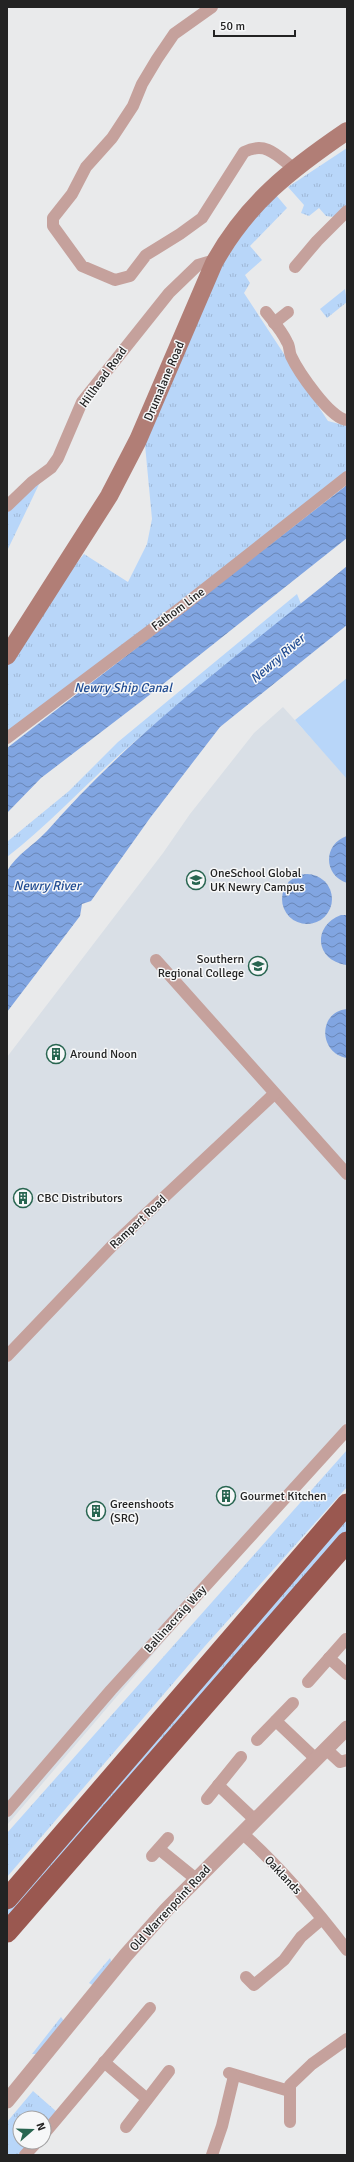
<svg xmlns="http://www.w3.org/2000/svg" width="354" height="2162" font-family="Signika,sans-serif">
	<defs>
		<pattern id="grass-tufts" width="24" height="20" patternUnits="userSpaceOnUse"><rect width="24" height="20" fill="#b8d6f9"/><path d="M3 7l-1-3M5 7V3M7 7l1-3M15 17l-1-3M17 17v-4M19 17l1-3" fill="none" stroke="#9eb7d5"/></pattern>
		<pattern id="water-waves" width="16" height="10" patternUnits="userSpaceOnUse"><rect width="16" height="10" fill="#81a5e1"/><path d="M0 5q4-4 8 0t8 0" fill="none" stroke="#6986b6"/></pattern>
	</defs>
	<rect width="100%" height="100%" fill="#e9eaeb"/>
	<!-- built -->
	<path fill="#d9dfe6" d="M283,707L347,778V1427L7,1825V1057L163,853L190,814L254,733Z"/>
	<!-- grass -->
	<g fill="url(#grass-tufts)">
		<path d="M347,148V206L334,217L326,216L319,208L309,216L301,213L304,205L288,187Z"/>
		<path d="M276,195L287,208L250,246L262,260L245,275L250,283L244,293L328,421L347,426V477L7,736V661L76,564L84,554L128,582L147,544L152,519L144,434L222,265L260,208Z"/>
		<path d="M345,289L347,302L327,318L320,309Z"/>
		<path d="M42,478L7,551V509Z"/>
		<path d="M297,594L301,604C240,654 179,703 119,755C81,789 47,826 7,857L8,841L69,791L118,742Z"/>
		<path d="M347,1450V1487L205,1646L7,1877V1833Z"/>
		<path d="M347,1515V1531L7,1924V1909Z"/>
		<path d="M110,1958L112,1963L94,1986L89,1983Z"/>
		<path d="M61,2017L64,2021L37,2054H32Z"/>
		<path d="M33,2091L57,2112L44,2126V2118H20V2142H30L18,2155H7V2122Z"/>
	</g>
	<!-- park -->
	<path fill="#b8d6f9" d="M347,678V779L295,720Z"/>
	<!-- water -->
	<g fill="url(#water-waves)">
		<path d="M347,485V538L143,700L41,778L7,813V748Z"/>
		<path d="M347,566V625L220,727L150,818L91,901L82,904L80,916L7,1012V871C17,854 33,846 47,831C135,730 244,651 347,566Z"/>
		<path d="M347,836V883C323,875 323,844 347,836Z"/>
		<circle cx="307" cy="899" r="25"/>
		<path d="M341,915H347L346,965C315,960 312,926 341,915Z"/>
		<path d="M347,1009V1058C319,1054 317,1012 347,1009Z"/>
	</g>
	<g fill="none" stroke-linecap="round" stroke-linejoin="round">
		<!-- minor -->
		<g stroke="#c5a19c" stroke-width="12">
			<path d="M212,7L174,34L157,59L142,84L133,106L112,138L86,167L72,194L53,218V226L82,266L115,280L130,276L146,255L180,234L202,218L244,152C266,141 277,155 294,169"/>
			<path d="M295,267L317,241L347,211"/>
			<path d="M266,312C273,321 282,331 287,342C290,346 289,352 291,356C298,371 331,420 347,420"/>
			<path d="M274,323L288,312"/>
			<path d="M7,506L32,482L51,468L58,458L82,402L169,293L198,265L208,262L214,263"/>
			<path d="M7,738L183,606L347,477"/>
			<path d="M156,960L347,1174"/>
			<path d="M7,1356L112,1246L274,1094"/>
			<path d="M329,1658L347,1674"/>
			<path d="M308,1682L346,1639"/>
			<path d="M276,1721L316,1759"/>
			<path d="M257,1740L293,1703"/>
			<path d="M326,1749L340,1762L347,1760"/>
			<path d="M218,1785L255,1820"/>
			<path d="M207,1799L241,1757"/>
			<path d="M7,1811L111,1690L347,1430"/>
			<path d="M242,1833C281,1868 315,1908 347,1950"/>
			<path d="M159,1849L196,1879"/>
			<path d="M152,1856L168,1838"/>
			<path d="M246,1977L254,1985L284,1960L301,1937L322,1919"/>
			<path d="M104,2062L147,2099"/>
			<path d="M229,2073L286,2090L290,2087"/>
			<path d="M290,2122V2085L312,2064L347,2039"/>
			<path d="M126,2127L169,2071"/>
			<path d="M44,2134L150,2008"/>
			<path d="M25,2155L37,2142"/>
			<path d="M212,2155L222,2126L234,2076"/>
		</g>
		<!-- tertiary -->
		<path stroke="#c5a19c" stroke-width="15" d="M7,2101L126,1955L167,1909L347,1728"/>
		<!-- secondary -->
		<path stroke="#b17e76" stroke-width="18" d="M7,656L109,496L138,440L214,263C247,203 291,169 347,131"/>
		<!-- trunk -->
		<g stroke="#9a5850" stroke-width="21">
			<path d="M7,1899L347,1504"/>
			<path d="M7,1932L347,1542"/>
		</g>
	</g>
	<!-- icons -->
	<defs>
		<g id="school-ring" transform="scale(1)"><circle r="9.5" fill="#f6f7f8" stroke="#286550" stroke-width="1.5"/><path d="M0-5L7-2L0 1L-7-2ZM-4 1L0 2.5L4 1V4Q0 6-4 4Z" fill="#286550"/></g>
		<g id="university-ring" transform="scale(1)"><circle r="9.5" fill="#f6f7f8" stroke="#286550" stroke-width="1.5"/><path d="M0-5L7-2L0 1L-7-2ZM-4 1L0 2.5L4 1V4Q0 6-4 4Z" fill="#286550"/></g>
		<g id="building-ring" transform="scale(1)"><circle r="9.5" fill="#f6f7f8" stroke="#286550" stroke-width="1.5"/><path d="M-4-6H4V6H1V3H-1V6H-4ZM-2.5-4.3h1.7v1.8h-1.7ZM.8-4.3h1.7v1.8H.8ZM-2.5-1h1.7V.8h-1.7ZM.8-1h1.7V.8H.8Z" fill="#286550"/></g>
	</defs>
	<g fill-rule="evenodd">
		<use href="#school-ring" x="196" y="880"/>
		<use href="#university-ring" x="258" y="966"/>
		<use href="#building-ring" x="56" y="1054"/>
		<use href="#building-ring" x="23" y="1198"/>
		<use href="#building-ring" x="226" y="1496"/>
		<use href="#building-ring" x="96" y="1511"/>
	</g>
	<g text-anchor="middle" stroke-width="3" stroke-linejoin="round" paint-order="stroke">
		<!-- street labels -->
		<g font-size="12" fill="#232323" stroke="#f6f7f8">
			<text transform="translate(103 377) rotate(-54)" y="4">Hillhead Road</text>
			<text transform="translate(164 381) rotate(-67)" y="4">Drumalane Road</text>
			<text transform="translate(178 609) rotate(-37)" y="4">Fathom Line</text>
			<text transform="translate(138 1222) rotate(-43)" y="4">Rampart Road</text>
			<text transform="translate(175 1619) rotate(-48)" y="4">Ballinacraig Way</text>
			<text transform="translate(283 1875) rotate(47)" y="4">Oaklands</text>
			<text transform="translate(170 1908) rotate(-47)" y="4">Old Warrenpoint Road</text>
		</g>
		<!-- poi labels -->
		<g font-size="12" fill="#232323" stroke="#f6f7f8" text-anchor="start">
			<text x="210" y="877">OneSchool Global<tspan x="210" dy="14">UK Newry Campus</tspan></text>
			<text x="244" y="963" text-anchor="end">Southern<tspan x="244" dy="14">Regional College</tspan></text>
			<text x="70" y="1058">Around Noon</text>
			<text x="37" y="1202">CBC Distributors</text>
			<text x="240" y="1500">Gourmet Kitchen</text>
			<text x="110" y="1508">Greenshoots<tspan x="110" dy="14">(SRC)</tspan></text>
		</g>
		<!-- water labels -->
		<g font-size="13" font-style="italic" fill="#214c92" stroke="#f6f7f8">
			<text transform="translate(277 658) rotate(-41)" y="5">Newry River</text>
			<text x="123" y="692">Newry Ship Canal</text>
			<text x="47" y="890">Newry River</text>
		</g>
	</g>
	<!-- border -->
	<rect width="354" height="2162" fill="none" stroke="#232323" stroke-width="16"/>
	<!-- north arrow -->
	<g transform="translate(32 2130) rotate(70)"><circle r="19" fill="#f6f7f8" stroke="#a2a2a3"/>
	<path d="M0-3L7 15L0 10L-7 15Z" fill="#286550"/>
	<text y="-6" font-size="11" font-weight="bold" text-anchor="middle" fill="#232323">N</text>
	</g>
	<!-- scale -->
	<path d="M214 30v6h81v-6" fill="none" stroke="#232323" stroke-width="2"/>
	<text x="220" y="30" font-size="12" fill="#232323" stroke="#f6f7f8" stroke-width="3" paint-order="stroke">50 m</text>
</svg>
